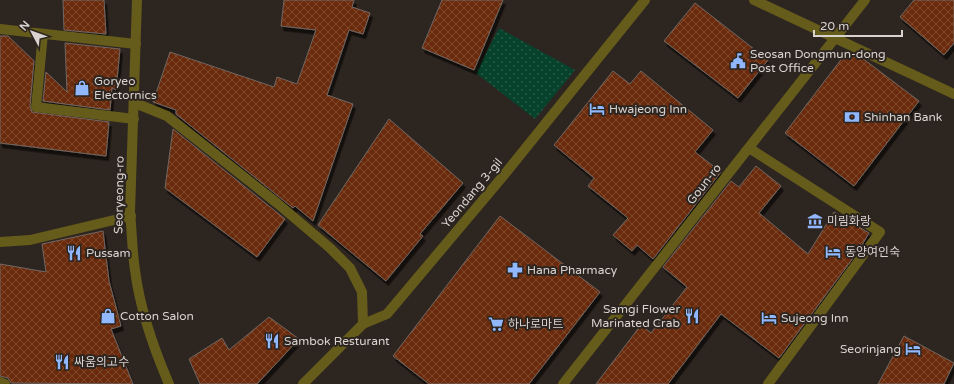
<svg xmlns="http://www.w3.org/2000/svg" width="954" height="384" font-family="'Varela Round','Noto Sans KR',sans-serif">
	<defs>
		<pattern id="park-dots" width="8" height="8" patternUnits="userSpaceOnUse"><rect width="8" height="8" fill="#06422c"/><path d="M2 2h.1M6 6h.1" fill="none" stroke="#2a5c4a" stroke-width="1.8" stroke-linecap="round"/></pattern>
		<pattern id="building-cross-hatch" width="8" height="8" patternUnits="userSpaceOnUse"><rect width="8" height="8" fill="#6b2b09"/><path d="M0 0l8 8M0 8l8-8" fill="none" stroke="#80492c"/></pattern>
		<filter id="shadow"><feDropShadow dx="2.5" dy="4.5" stdDeviation="0" flood-color="#0009"/></filter>
	</defs>
	<rect width="100%" height="100%" fill="#2d2520"/>
	<!-- park -->
	<path fill="url(#park-dots)" d="M499,28L575,70L535,119L476,73Z"/>
	<!-- building -->
	<g fill="url(#building-cross-hatch)" stroke="#726763" filter="url(#shadow)">
		<path d="M63,0H104L106,34L64,30Z"/>
		<path d="M284,0H354L352,7L370,13L363,34L349,30L327,95L353,104L313,221L295,206L293,208L176,114V110L153,102L170,52L274,87L277,77L297,84L316,30L281,26Z"/>
		<path d="M442,0H503L474,70L422,48Z"/>
		<path d="M914,0H954V43L944,55L900,17Z"/>
		<path d="M695,3L768,60L738,98L664,41Z"/>
		<path d="M0,36H8L34,61L30,106L32,112L109,122L106,156L0,143Z"/>
		<path d="M65,43L120,49L116,90L112,88L110,110L43,101L46,72L67,92Z"/>
		<path d="M854,54L862,58L919,101L854,186L785,133L843,57Z"/>
		<path d="M613,71L630,84L641,71L713,130L695,152L721,172L653,259L637,245L632,251L613,235L628,218L588,186L594,178L554,145Z"/>
		<path d="M389,119L463,183L420,234L423,236L386,281L318,225Z"/>
		<path d="M173,129L285,219L257,257L165,188Z"/>
		<path d="M756,166L781,186L759,213L808,254L834,212L869,233L859,250L779,358L721,314L668,384H596L641,325L651,333L687,287L663,267L731,181L739,187Z"/>
		<path d="M500,216L600,292L529,384H429L393,356Z"/>
		<path d="M103,231L109,281L121,326L111,329L133,384L11,383L8,378L0,376V264L46,272L42,244Z"/>
		<path d="M269,317L299,339L257,384H200L189,359L222,338L229,350Z"/>
		<path d="M904,336L954,363L944,384H878Z"/>
	</g>
	<g fill="none" stroke-linecap="round" stroke-linejoin="round">
		<!-- minor -->
		<g stroke="#655b1a" stroke-width="10">
			<path d="M137,0L130,212C132,231 132,251 135,270C140,310 153,347 169,384"/>
			<path d="M754,0L954,94"/>
			<path d="M0,29L136,44"/>
			<path d="M43,34L36,107L134,119"/>
			<path d="M135,103L167,116L277,203L330,248L350,268L362,292L363,324"/>
			<path d="M749,148L880,232L768,384"/>
			<path d="M0,242L30,240L131,216"/>
			<path d="M0,382L5,384"/>
			<path d="M303,384L363,324L387,314L504,175L645,0"/>
			<path d="M563,384L865,0"/>
		</g>
	</g>
	<!-- icons -->
	<defs>
		<g id="civic-bare" transform="scale(1.2)"><path d="M-.6-6.5H3V-4.5H.6V-3L4-1V1h2V6H-6V1h2V-1L-.6-3ZM-1.2 2.5V6h2.4V2.5Z" fill="#91b8fd" stroke="#2d2520" stroke-width="2.5" paint-order="stroke"/></g>
		<g id="shop-bare" transform="scale(1.2)"><path d="M-5-2.5h2.3a2.7 3.5 0 0 1 5.4 0H5L5.5 6h-11ZM-1.5-2.5h3a1.5 2.3 0 0 0-3 0Z" fill="#91b8fd" stroke="#2d2520" stroke-width="2.5" paint-order="stroke"/></g>
		<g id="hotel-bare" transform="scale(1.2)"><path d="M-6-4.5h1.5V1H6V5H4.5V3h-9V5H-6ZM-4 0a1.8 1.8 0 1 1 3.6 0ZM.5 0V-2.5h3Q6-2.5 6 0Z" fill="#91b8fd" stroke="#2d2520" stroke-width="2.5" paint-order="stroke"/></g>
		<g id="bank-bare" transform="scale(1.2)"><path d="M-6-4H6V4H-6ZM0-2.3a2.3 2.3 0 1 0 0 4.6a2.3 2.3 0 1 0 0-4.6Z" fill="#91b8fd" stroke="#2d2520" stroke-width="2.5" paint-order="stroke"/></g>
		<g id="museum-bare" transform="scale(1.2)"><path d="M0-6L6-3V-2H-6V-3ZM-5-1h2V3h-2ZM-1-1h2V3h-2ZM3-1h2V3H3ZM-6 4H6V6H-6Z" fill="#91b8fd" stroke="#2d2520" stroke-width="2.5" paint-order="stroke"/></g>
		<g id="restaurant-bare" transform="scale(1.2)"><path d="M-5-6h1v4h1v-4h1v4h1v-4h1v5L-1.5 .5V6h-2V.5L-5-1ZM5-6V6H3V1.5H1.5Q1.5-4 5-6Z" fill="#91b8fd" stroke="#2d2520" stroke-width="2.5" paint-order="stroke"/></g>
		<g id="pharmacy-bare" transform="scale(1.2)"><path d="M-2-6h4v4h4v4h-4v4h-4v-4h-4v-4h4Z" fill="#91b8fd" stroke="#2d2520" stroke-width="2.5" paint-order="stroke"/></g>
		<g id="supermarket-bare" transform="scale(1.2)"><path d="M-6-5.5h2.5l.6 2H6L4.5 2H-2.5L-4.4-4H-6ZM-1.5 3.2a1.3 1.3 0 1 0 .1 0ZM3 3.2a1.3 1.3 0 1 0 .1 0Z" fill="#91b8fd" stroke="#2d2520" stroke-width="2.5" paint-order="stroke"/></g>
	</defs>
	<g fill-rule="evenodd">
		<use href="#civic-bare" x="738" y="61"/>
		<use href="#shop-bare" x="82" y="88"/>
		<use href="#hotel-bare" x="597" y="109"/>
		<use href="#bank-bare" x="852" y="117"/>
		<use href="#museum-bare" x="815" y="221"/>
		<use href="#hotel-bare" x="833" y="252"/>
		<use href="#restaurant-bare" x="74" y="253"/>
		<use href="#pharmacy-bare" x="515" y="270"/>
		<use href="#shop-bare" x="108" y="316"/>
		<use href="#restaurant-bare" x="692" y="316"/>
		<use href="#hotel-bare" x="769" y="318"/>
		<use href="#supermarket-bare" x="496" y="324"/>
		<use href="#restaurant-bare" x="272" y="341"/>
		<use href="#hotel-bare" x="913" y="349"/>
		<use href="#restaurant-bare" x="62" y="362"/>
	</g>
	<g text-anchor="middle" stroke-width="4" stroke-linejoin="round" paint-order="stroke">
		<!-- poi labels -->
		<g font-size="12" fill="#d9d3d0" stroke="#2d2520" text-anchor="start">
			<text x="750" y="58">Seosan Dongmun-dong<tspan x="750" dy="14">Post Office</tspan></text>
			<text x="94" y="85">Goryeo<tspan x="94" dy="14">Electornics</tspan></text>
			<text x="609" y="113">Hwajeong Inn</text>
			<text x="864" y="121">Shinhan Bank</text>
			<text x="827" y="225">미림화랑</text>
			<text x="845" y="256">동양여인숙</text>
			<text x="86" y="257">Pussam</text>
			<text x="527" y="274">Hana Pharmacy</text>
			<text x="680" y="313" text-anchor="end">Samgi Flower<tspan x="680" dy="14">Marinated Crab</tspan></text>
			<text x="120" y="320">Cotton Salon</text>
			<text x="781" y="322">Sujeong Inn</text>
			<text x="508" y="328">하나로마트</text>
			<text x="284" y="345">Sambok Resturant</text>
			<text x="901" y="353" text-anchor="end">Seorinjang</text>
			<text x="74" y="366">싸움의고수</text>
		</g>
		<!-- street labels -->
		<g font-size="12" fill="#d9d3d0" stroke="#2d2520">
			<text transform="translate(704 184) rotate(-52)" y="4">Goun-ro</text>
			<text transform="translate(472 193) rotate(-50)" y="4">Yeondang 3-gil</text>
			<text transform="translate(119 195) rotate(-89)" y="4">Seoryeong-ro</text>
		</g>
	</g>
	<!-- north arrow -->
	<g transform="translate(32 32) rotate(311)" stroke="#2d2520" stroke-width="3" paint-order="stroke">
	<path d="M0-3L7 15L0 10L-7 15Z" fill="#d9d3d0"/>
	<text y="-6" font-size="11" font-weight="bold" text-anchor="middle" fill="#d9d3d0">N</text>
	</g>
	<!-- scale -->
	<path d="M814 30v6h88v-6" fill="none" stroke="#d9d3d0" stroke-width="2"/>
	<text x="820" y="30" font-size="12" fill="#d9d3d0" stroke="#2d2520" stroke-width="3" paint-order="stroke">20 m</text>
</svg>
